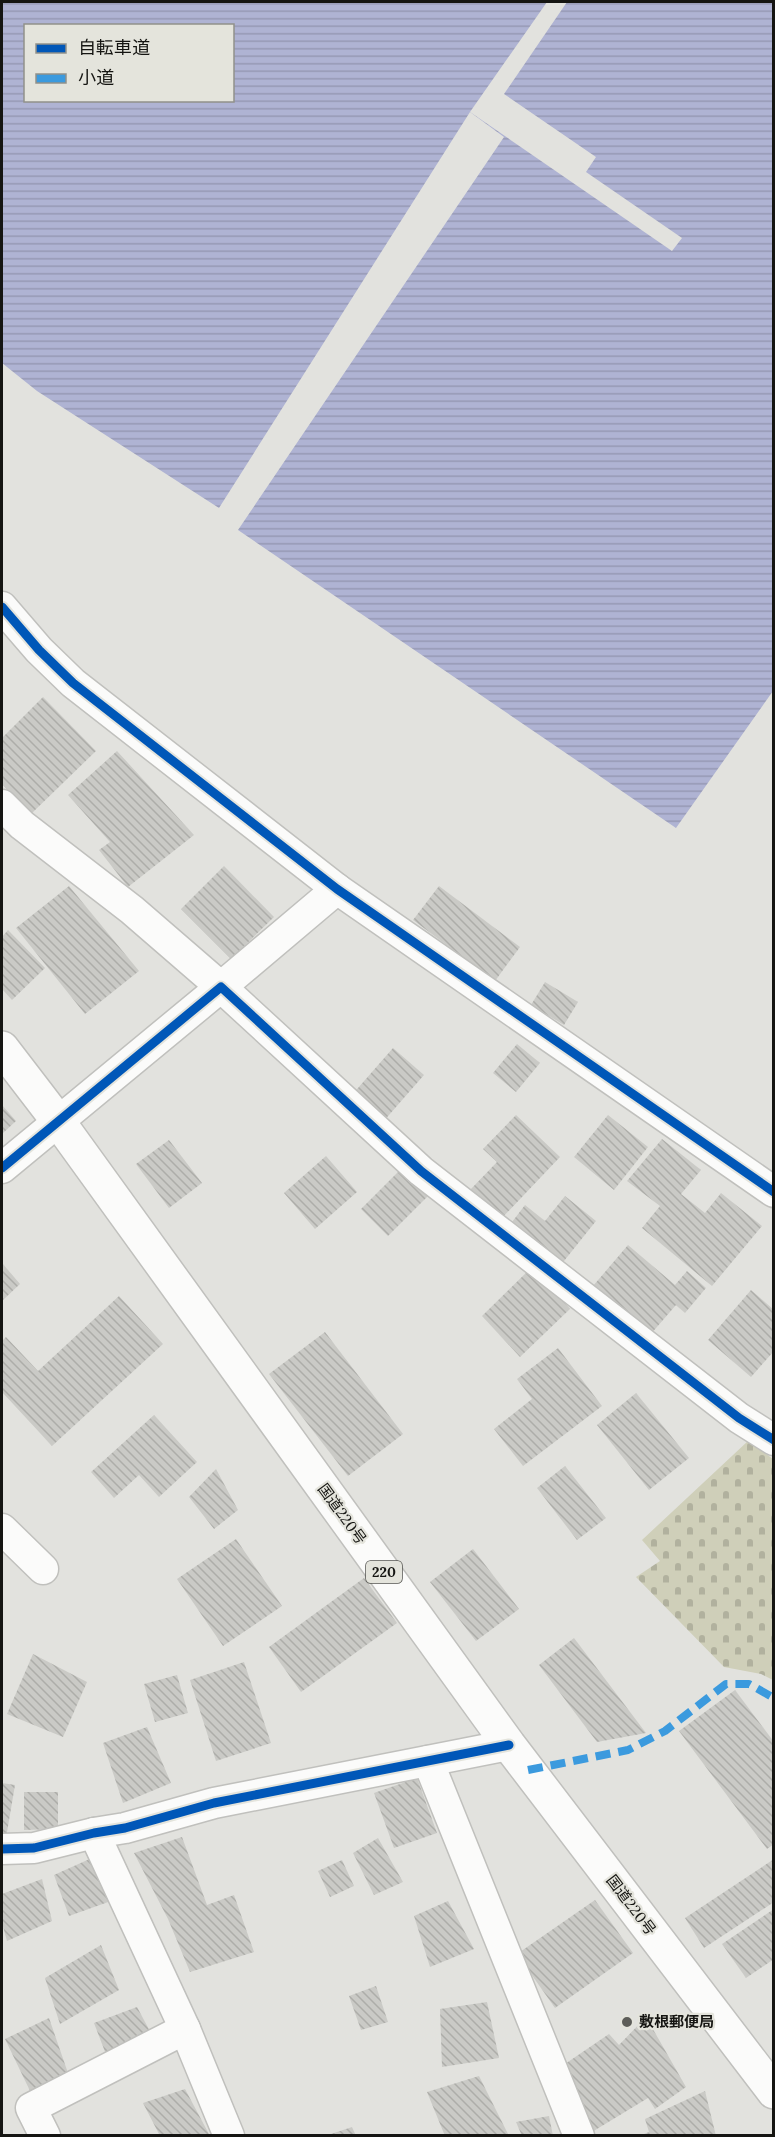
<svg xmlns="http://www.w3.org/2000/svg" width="775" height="2137" font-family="Lora,'Noto Sans JP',serif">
	<defs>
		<pattern id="cemetery-stones" width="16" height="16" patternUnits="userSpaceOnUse" patternTransform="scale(1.5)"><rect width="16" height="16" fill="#cfcfb9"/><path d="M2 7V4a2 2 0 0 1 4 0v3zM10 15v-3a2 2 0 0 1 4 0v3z" fill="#b1b19e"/></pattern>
		<pattern id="water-rules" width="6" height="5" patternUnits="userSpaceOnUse" patternTransform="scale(1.5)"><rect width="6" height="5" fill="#afb3d3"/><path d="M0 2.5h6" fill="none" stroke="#9699b4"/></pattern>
		<pattern id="building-back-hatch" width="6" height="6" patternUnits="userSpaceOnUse" patternTransform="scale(1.5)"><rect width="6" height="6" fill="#cacac6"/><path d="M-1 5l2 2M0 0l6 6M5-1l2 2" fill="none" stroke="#adada9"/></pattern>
	</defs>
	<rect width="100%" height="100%" fill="#e2e2de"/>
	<!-- cemetery -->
	<path fill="url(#cemetery-stones)" d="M748,1441L773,1459V1680L761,1674L724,1667L636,1577L660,1561L642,1540Z"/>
	<!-- water -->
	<path fill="url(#water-rules)" fill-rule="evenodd" d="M2,2H773V691L676,828L238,530L504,137L470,112L219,508L37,391L2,363ZM26,26H232V100H26Z"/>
	<!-- pier -->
	<path fill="#e2e2de" d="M547,2H567L504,94L596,157L586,172L682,238L672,251L470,112Z"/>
	<!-- building -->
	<g fill="url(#building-back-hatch)">
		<path d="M43,697L96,751L31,814L2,784V738Z"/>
		<path d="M117,751L194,835L128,887L99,850L110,842L68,795Z"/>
		<path d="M224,866L274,917L231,959L181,909Z"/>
		<path d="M69,886L139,971L85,1014L16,928Z"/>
		<path d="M439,886L520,947L495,981L413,920Z"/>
		<path d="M8,930L45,968L12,1000L2,989V937Z"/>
		<path d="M545,982L578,1002L564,1025L531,1005Z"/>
		<path d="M517,1044L540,1063L516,1092L493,1073Z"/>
		<path d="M393,1048L424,1075L382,1123L351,1096Z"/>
		<path d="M2,1105L16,1121L2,1134Z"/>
		<path d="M516,1115L560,1157L501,1219L470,1190L497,1162L483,1149Z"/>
		<path d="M608,1115L648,1147L614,1190L574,1157Z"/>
		<path d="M662,1139L701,1170L681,1194L705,1213L721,1193L762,1226L712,1286L642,1228L660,1206L627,1181Z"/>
		<path d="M169,1140L202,1183L169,1208L136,1164Z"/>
		<path d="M326,1156L357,1192L315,1229L284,1193Z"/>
		<path d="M401,1169L428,1196L388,1236L361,1209Z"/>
		<path d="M565,1196L596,1221L560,1266L509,1226L525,1205L545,1221Z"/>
		<path d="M628,1245L675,1285L687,1271L706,1288L685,1313L676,1305L650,1335L593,1286Z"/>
		<path d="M2,1263L20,1284L2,1301Z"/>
		<path d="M531,1268L570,1309L520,1357L482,1316Z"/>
		<path d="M751,1290L774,1310V1351L751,1377L708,1340Z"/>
		<path d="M119,1296L163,1344L52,1446L2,1392V1341L6,1337L38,1371Z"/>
		<path d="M325,1332L403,1434L348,1476L269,1374Z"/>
		<path d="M558,1348L602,1406L523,1466L494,1429L532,1399L517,1379Z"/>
		<path d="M636,1393L689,1458L649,1490L597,1425Z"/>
		<path d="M154,1415L197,1462L159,1497L139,1475L114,1498L91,1472Z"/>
		<path d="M565,1466L606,1518L577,1540L537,1488Z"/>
		<path d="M216,1469L238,1510L214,1529L189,1497Z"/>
		<path d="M236,1539L282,1606L223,1646L177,1579Z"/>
		<path d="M473,1549L519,1609L476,1641L430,1582Z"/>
		<path d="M364,1578L397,1623L301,1692L269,1647Z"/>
		<path d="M574,1638L646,1733L597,1742L539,1665Z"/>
		<path d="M33,1654L87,1682L63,1737L7,1714Z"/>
		<path d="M244,1662L271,1743L216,1761L190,1680Z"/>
		<path d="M177,1675L188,1713L155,1722L144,1684Z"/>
		<path d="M735,1690L774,1742V1844L767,1849L679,1731Z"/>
		<path d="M147,1727L171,1783L123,1803L103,1743Z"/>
		<path d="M417,1778L437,1833L394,1848L374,1793Z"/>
		<path d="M2,1783L15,1785L6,1838L2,1837Z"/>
		<path d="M24,1792H58V1829L24,1830Z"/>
		<path d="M182,1837L207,1905L234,1895L254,1952L190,1972L168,1919L134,1853Z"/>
		<path d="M378,1838L403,1882L374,1895L353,1853Z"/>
		<path d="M94,1857L111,1901L69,1916L54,1875Z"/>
		<path d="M774,1859V1902L704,1948L685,1918Z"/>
		<path d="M342,1860L354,1886L330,1897L318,1871Z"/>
		<path d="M42,1879L52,1921L7,1941L2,1923V1894Z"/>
		<path d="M595,1900L633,1953L555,2008L517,1954Z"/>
		<path d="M448,1901L474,1949L430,1967L414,1916Z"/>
		<path d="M774,1909V1959L746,1978L722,1944Z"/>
		<path d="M101,1945L119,1990L60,2024L45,1978Z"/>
		<path d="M376,1986L388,2022L361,2030L349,1996Z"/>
		<path d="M487,2002L499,2058L442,2067L440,2009Z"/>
		<path d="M137,2007L152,2035L107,2057L94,2023Z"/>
		<path d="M646,2017L686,2087L655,2109L648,2098L592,2132L562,2066L609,2034L619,2045Z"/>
		<path d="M49,2018L69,2076L32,2095L5,2039Z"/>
		<path d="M479,2076L509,2136H445L427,2092Z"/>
		<path d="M185,2089L210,2136H160L143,2103Z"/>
		<path d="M705,2091L716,2136H639L649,2132L645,2119Z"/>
		<path d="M549,2116L553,2136H522L516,2122Z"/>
		<path d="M352,2127L356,2136H328V2135Z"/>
	</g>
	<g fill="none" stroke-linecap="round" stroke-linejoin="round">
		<!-- minor casing -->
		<g stroke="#c0c0bd" stroke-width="33">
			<g id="minor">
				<path d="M2,607L39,650L73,683L337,889L774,1192"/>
				<path d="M2,805L22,825L132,910L221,987L337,889"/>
				<path d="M2,1168L221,987L421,1171L739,1418L774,1440"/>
				<path d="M2,1529L43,1569"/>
				<path d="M428,1761L579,2136"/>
				<path d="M94,1833L185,2029L229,2136"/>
				<path d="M2,1849L34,1848L94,1833L125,1828L214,1803L509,1745"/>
				<path d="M45,2136L31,2108L185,2029"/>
			</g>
		</g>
		<!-- trunk casing -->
		<g stroke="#c0c0bd" stroke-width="36">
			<path id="trunk" d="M2,1048L58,1121L509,1745L774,2092"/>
		</g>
		<!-- minor -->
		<use href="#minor" stroke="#fbfbfa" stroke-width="30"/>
		<!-- trunk -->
		<use href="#trunk" stroke="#fbfbfa" stroke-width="33"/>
		<!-- quiet -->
		<path stroke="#3b9ade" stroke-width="8" stroke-dasharray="15 8" stroke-linecap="butt" d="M528,1770L628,1750L665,1731L726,1684H749L774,1698"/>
		<!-- cycleway casing -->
		<g stroke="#e4e4dc" stroke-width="13">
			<g id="cycleway">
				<path d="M2,607L39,650L73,683L337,889L774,1192"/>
				<path d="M2,1168L221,987L421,1171L739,1418L774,1440"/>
				<path d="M2,1849L34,1848L94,1833L125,1828L214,1803L509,1745"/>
			</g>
		</g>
		<!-- cycleway -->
		<use href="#cycleway" stroke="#0057b8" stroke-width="9"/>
	</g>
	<!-- markers -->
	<circle fill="#5d5d59" stroke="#e4e4dc" stroke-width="2" cx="627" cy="2022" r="6"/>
	<g text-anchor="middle" stroke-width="4.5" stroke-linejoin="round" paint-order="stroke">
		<!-- shield labels -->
		<rect fill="#e4e4dc" stroke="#53534f" stroke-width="1.5" x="366" y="1561" width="36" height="22" rx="4.5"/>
		<g font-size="14" font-weight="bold" fill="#151512">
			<text x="384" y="1577">220</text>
		</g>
		<!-- street labels -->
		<g font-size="15" fill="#151512" stroke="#e4e4dc">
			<text transform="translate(342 1514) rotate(54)" y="5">国道220号</text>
			<text transform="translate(631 1905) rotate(53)" y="5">国道220号</text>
		</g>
		<!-- poi labels -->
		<g font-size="15" font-weight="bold" fill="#151512" stroke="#e4e4dc" text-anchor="start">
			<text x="639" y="2027">敷根郵便局</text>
		</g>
	</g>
	<!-- border -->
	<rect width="775" height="2137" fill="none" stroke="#151512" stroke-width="6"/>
	<!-- legend -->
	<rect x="24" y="24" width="210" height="78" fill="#e4e4dc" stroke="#91918b" stroke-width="1.5"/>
	<rect x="36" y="44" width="30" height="9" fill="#0057b8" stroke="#91918b" stroke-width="1.5"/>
	<text x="78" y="54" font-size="18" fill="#151512">自転車道</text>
	<rect x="36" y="74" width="30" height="9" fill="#3b9ade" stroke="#91918b" stroke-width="1.5"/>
	<text x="78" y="84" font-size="18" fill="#151512">小道</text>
</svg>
